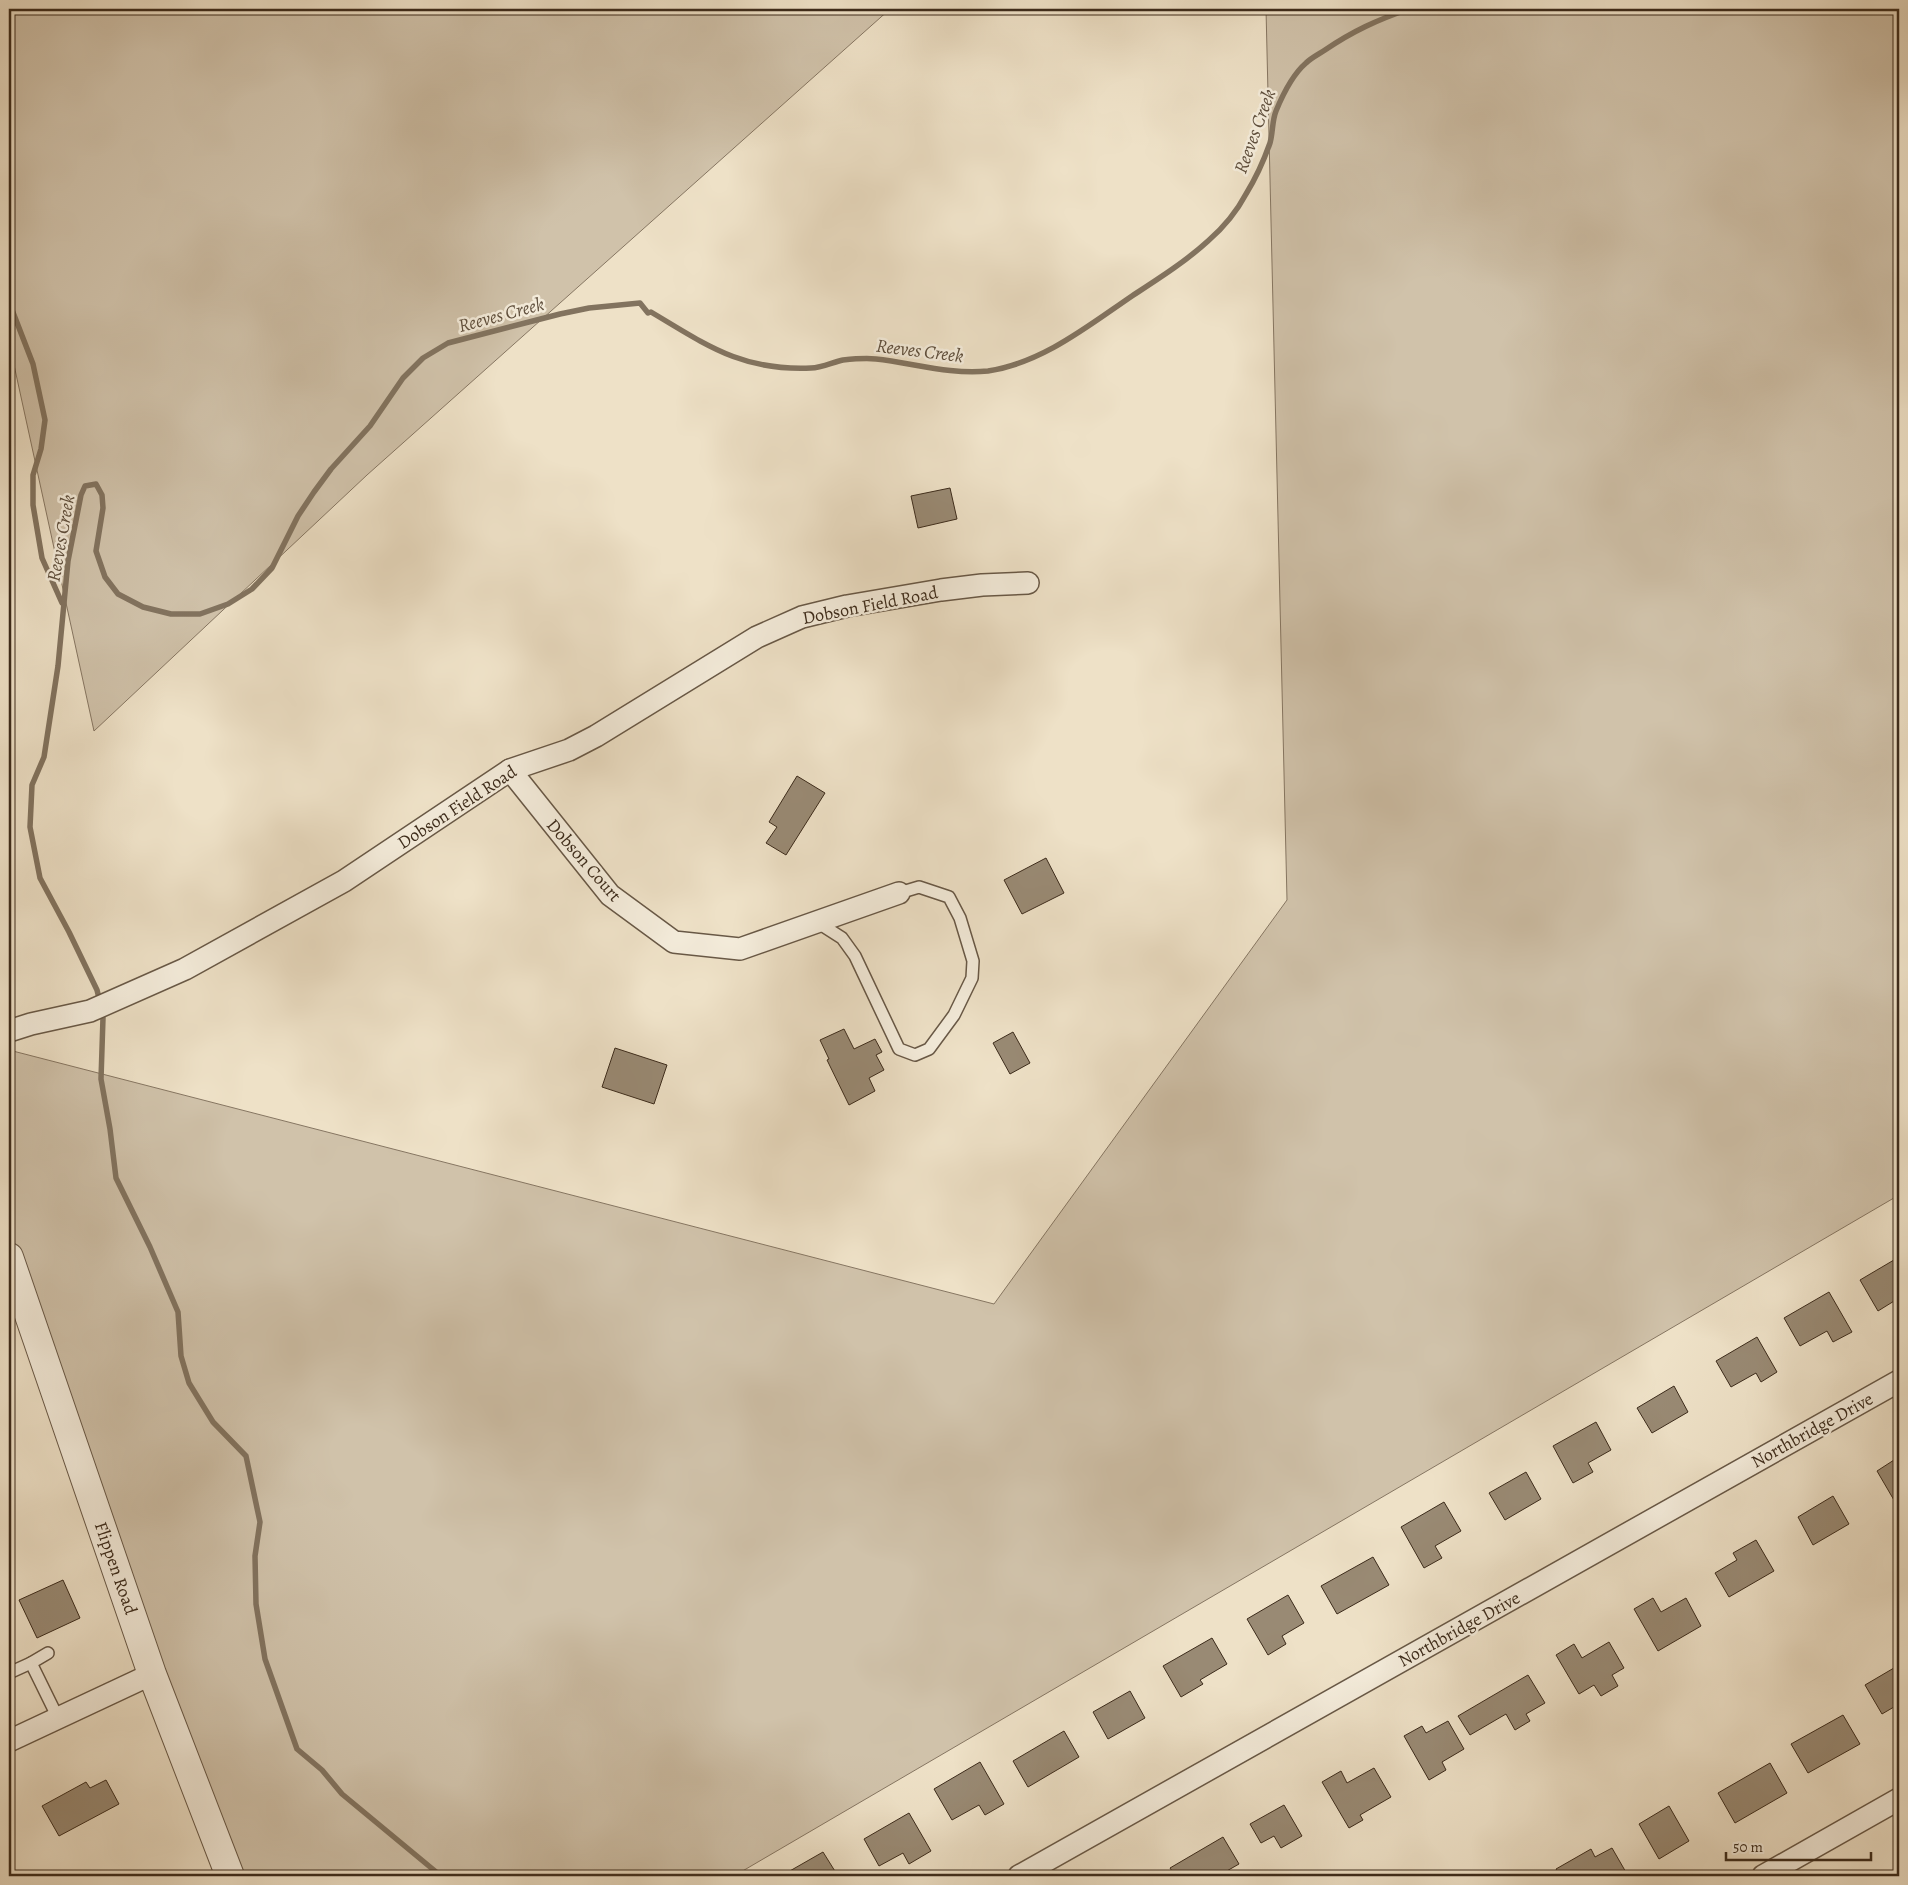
<svg xmlns="http://www.w3.org/2000/svg" width="1908" height="1885" font-family="Alegreya,serif">
	<rect width="100%" height="100%" fill="#eee1c7"/>
	<filter id="stains"><feTurbulence type="fractalNoise" baseFrequency=".004" numOctaves="4"/><feColorMatrix values="0 0 0 0 .2 0 0 0 0 .09 0 0 0 0 .02 0 0 0 .5 -.17"/></filter>
	<radialGradient id="worn" r=".72"><stop offset=".6" stop-color="#630" stop-opacity="0"/><stop offset="1" stop-color="#630" stop-opacity=".3"/></radialGradient>
	<!-- green -->
	<g fill="#d0c2aa" stroke="#867662">
		<path d="M9,9H890L367,475L94,731L9,342Z"/>
		<path d="M1266,9H1899V1195L734,1876H234L9,1260V1050L994,1304L1287,900Z"/>
	</g>
	<g fill="none" stroke-linecap="round" stroke-linejoin="round">
		<!-- stream -->
		<g stroke="#82735f" stroke-width="5.5">
			<path d="M9,302L33,364L45,420L41,449L33,475V505L42,558L62,603"/>
			<path d="M100,1002L97,990L69,932L40,878L30,827L32,785L44,757L58,666L68,561L81,495L85,486L96,484L102,495L103,508L96,551L105,577L118,594L143,607L171,614H200L228,604L252,589L272,568L298,516L314,492L331,469L370,426L403,378L423,358L448,343L560,314L589,308L640,303L648,313L651,312C708,346 742,371 811,368C822,368 833,362 843,360C853,359 866,358 876,359C913,363 950,375 988,371C1042,363 1088,326 1132,296C1158,279 1185,262 1208,241C1223,228 1237,211 1246,194C1256,178 1264,160 1270,143C1273,132 1272,121 1276,111C1283,94 1292,75 1306,63C1311,58 1319,54 1325,50C1353,31 1377,20 1409,9"/>
			<path d="M101,1011L103,1018L101,1079L110,1129L116,1178L150,1247L178,1312L181,1356L189,1383L213,1422L246,1456L260,1522L255,1556L256,1604L265,1659L297,1749L322,1770L342,1794L441,1876"/>
		</g>
	</g>
	<!-- building -->
	<g fill="#998a74" stroke="#3c2b1b">
		<path d="M950,488L957,519L918,528L911,496Z"/>
		<path d="M797,776L825,793L786,855L766,843L777,827L769,822Z"/>
		<path d="M1046,858L1064,893L1022,914L1004,880Z"/>
		<path d="M844,1029L854,1049L875,1039L882,1052L876,1055L884,1070L869,1078L875,1091L849,1105L827,1060L829,1059L820,1040Z"/>
		<path d="M1013,1032L1030,1063L1010,1074L993,1043Z"/>
		<path d="M615,1048L667,1065L654,1104L602,1087Z"/>
		<path d="M1899,1257V1298L1878,1311L1860,1280Z"/>
		<path d="M1829,1292L1852,1332L1833,1342L1827,1331L1800,1346L1784,1318Z"/>
		<path d="M1757,1337L1777,1372L1761,1382L1756,1373L1731,1387L1716,1361Z"/>
		<path d="M1674,1386L1688,1412L1652,1433L1637,1408Z"/>
		<path d="M1596,1422L1611,1450L1588,1463L1593,1472L1573,1483L1553,1446Z"/>
		<path d="M1894,1460L1899,1468V1506L1898,1507L1877,1471Z"/>
		<path d="M1526,1472L1541,1499L1505,1520L1489,1493Z"/>
		<path d="M1833,1496L1849,1524L1813,1545L1798,1517Z"/>
		<path d="M1444,1502L1461,1531L1435,1546L1442,1558L1424,1568L1401,1527Z"/>
		<path d="M1756,1540L1774,1571L1729,1597L1715,1573L1737,1560L1733,1553Z"/>
		<path d="M1373,1557L1389,1585L1337,1614L1321,1586Z"/>
		<path d="M63,1580L80,1618L37,1638L19,1600Z"/>
		<path d="M1288,1595L1304,1623L1282,1636L1286,1644L1268,1655L1247,1619Z"/>
		<path d="M1653,1598L1661,1612L1686,1598L1701,1626L1658,1651L1634,1609Z"/>
		<path d="M1212,1638L1227,1664L1200,1680L1203,1684L1181,1697L1163,1666Z"/>
		<path d="M1609,1642L1624,1668L1612,1675L1618,1686L1601,1696L1594,1685L1579,1694L1556,1655L1574,1644L1582,1658Z"/>
		<path d="M1899,1665V1704L1882,1714L1865,1685Z"/>
		<path d="M1528,1675L1545,1703L1526,1714L1530,1721L1515,1730L1506,1714L1470,1735L1458,1716Z"/>
		<path d="M1130,1691L1145,1718L1108,1739L1093,1712Z"/>
		<path d="M1843,1715L1860,1744L1808,1773L1791,1744Z"/>
		<path d="M1448,1721L1464,1749L1442,1762L1446,1770L1429,1780L1404,1736L1422,1726L1426,1733Z"/>
		<path d="M1064,1731L1079,1757L1028,1787L1013,1761Z"/>
		<path d="M980,1762L1004,1804L985,1815L979,1805L952,1820L934,1789Z"/>
		<path d="M1770,1763L1787,1793L1735,1823L1718,1793Z"/>
		<path d="M1374,1768L1391,1797L1360,1815L1363,1820L1349,1828L1322,1782L1341,1771L1347,1783Z"/>
		<path d="M106,1780L119,1804L59,1836L42,1806L86,1782L90,1788Z"/>
		<path d="M1284,1805L1302,1836L1281,1848L1274,1836L1261,1843L1250,1824Z"/>
		<path d="M1669,1806L1689,1841L1659,1859L1639,1824Z"/>
		<path d="M909,1813L931,1851L909,1864L903,1853L879,1866L864,1839Z"/>
		<path d="M1223,1837L1239,1864L1218,1876H1175L1170,1868Z"/>
		<path d="M1612,1848L1627,1874L1623,1876H1560L1556,1869L1591,1849L1595,1857Z"/>
		<path d="M823,1852L838,1876H790L788,1872Z"/>
	</g>
	<g fill="none" stroke-linecap="round" stroke-linejoin="round">
		<!-- service casing -->
		<g stroke="#685846" stroke-width="14">
			<g id="service">
				<path d="M817,922L842,938L855,956L899,1049L915,1055L929,1049L954,1015L972,978L973,961L960,918L949,897L919,887L899,893"/>
				<path d="M31,1663L48,1653"/>
				<path d="M9,1673L31,1663L58,1718"/>
			</g>
		</g>
		<!-- minor casing -->
		<g stroke="#685846" stroke-width="24">
			<g id="minor">
				<path d="M510,770L610,895L674,942L740,949L899,893"/>
				<path d="M9,1031L31,1024L90,1011L185,969L344,881L510,770L569,750L596,736L757,637L802,617L847,606L941,590L982,585L1028,583"/>
				<path d="M9,1741L152,1674"/>
				<path d="M1019,1876L1899,1381"/>
				<path d="M1763,1876L1899,1799"/>
			</g>
		</g>
		<!-- tertiary casing -->
		<g stroke="#685846" stroke-width="30">
			<path id="tertiary" d="M9,1257L152,1674L230,1876"/>
		</g>
		<!-- service -->
		<use href="#service" stroke="#f4ecdb" stroke-width="11"/>
		<!-- minor -->
		<use href="#minor" stroke="#f4ecdb" stroke-width="21"/>
		<!-- tertiary -->
		<use href="#tertiary" stroke="#f4ecdb" stroke-width="28"/>
	</g>
	<g text-anchor="middle" stroke-width="5" stroke-linejoin="round" paint-order="stroke">
		<!-- street labels -->
		<g font-size="18" fill="#3c2b1b" stroke="#f4ecdb">
			<text transform="translate(870 605) rotate(-11)" y="6">Dobson Field Road</text>
			<text transform="translate(457 807) rotate(-33)" y="6">Dobson Field Road</text>
			<text transform="translate(584 860) rotate(49)" y="6">Dobson Court</text>
			<text transform="translate(1812 1430) rotate(-29)" y="6">Northbridge Drive</text>
			<text transform="translate(116 1568) rotate(71)" y="6">Flippen Road</text>
			<text transform="translate(1459 1629) rotate(-29)" y="6">Northbridge Drive</text>
		</g>
		<!-- water labels -->
		<g font-size="19" font-style="italic" fill="#5f4f3d" stroke="#f4ecdb">
			<text transform="translate(1254 131) rotate(-70)" y="7">Reeves Creek</text>
			<text transform="translate(501 314) rotate(-15)" y="7">Reeves Creek</text>
			<text transform="translate(920 350) rotate(7)" y="7">Reeves Creek</text>
			<text transform="translate(60 538) rotate(-80)" y="7">Reeves Creek</text>
		</g>
	</g>
	<!-- margin -->
	<rect width="1908" height="1885" fill="none" stroke="#eee1c7" stroke-width="30"/>
	<rect x="10" y="10" width="1888" height="1865" fill="none" stroke="#3c2b1b" stroke-width="2.5"/>
	<rect x="15" y="15" width="1878" height="1855" fill="none" stroke="#3c2b1b"/>
	<!-- scale -->
	<path d="M1726 1852v8h145v-8" fill="none" stroke="#3c2b1b" stroke-width="2.5"/>
	<text x="1733" y="1852" font-size="15" fill="#3c2b1b" stroke="#f4ecdb" stroke-width="4" paint-order="stroke">50 m</text>
	<rect width="100%" height="100%" filter="url(#stains)"/>
	<rect width="100%" height="100%" fill="url(#worn)"/>
</svg>
